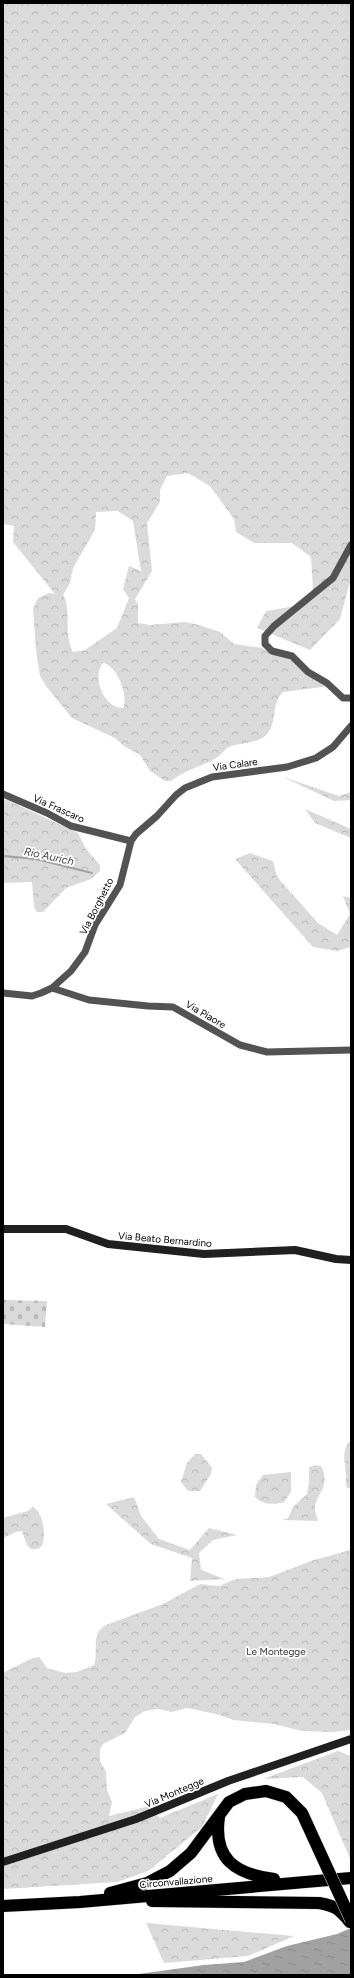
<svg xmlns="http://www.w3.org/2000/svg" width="354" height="1978" font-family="Figtree,sans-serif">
	<defs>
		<pattern id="forest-crowns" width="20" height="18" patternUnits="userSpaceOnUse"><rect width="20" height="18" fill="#dadada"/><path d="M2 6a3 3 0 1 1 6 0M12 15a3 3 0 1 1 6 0" fill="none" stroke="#b9b9b9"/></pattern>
		<pattern id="cemetery-stones" width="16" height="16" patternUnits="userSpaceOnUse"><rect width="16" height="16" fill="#dadada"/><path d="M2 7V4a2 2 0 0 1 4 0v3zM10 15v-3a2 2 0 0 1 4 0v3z" fill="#b9b9b9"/></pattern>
		<pattern id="water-ripples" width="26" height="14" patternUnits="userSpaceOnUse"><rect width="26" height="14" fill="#a1a1a1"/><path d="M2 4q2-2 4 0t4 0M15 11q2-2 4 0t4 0" fill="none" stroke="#898989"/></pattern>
	</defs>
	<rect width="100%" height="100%" fill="#fff"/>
	<!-- forest -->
	<g fill="url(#forest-crowns)" fill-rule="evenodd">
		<path d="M3,3H351V578L340,619L310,650L257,628L266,611L301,605L313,589L311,557L292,543H254L236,532L234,519L210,486L188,473L167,476L160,490V502L147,523L152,571L135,599L138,604V623L150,625L185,622L199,625L220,632L234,644L262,648L268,652L282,657L292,656L330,686L283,692C271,704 277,724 267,734C256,745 241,742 229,747C224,750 220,756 215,759C199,767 185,770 171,781H165L150,771L140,755L124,746L115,738L72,718L46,686L40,676L36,650L33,609L38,598L49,593L55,594L13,542L14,526L3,524ZM118,511L133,521L141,571L129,566L123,589L129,598L117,628L85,650L73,652C63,633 72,608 63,595L70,583L73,568L95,530L96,512ZM103,663C117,665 129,696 123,708C104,708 91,677 103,663Z"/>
		<path d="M283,777L339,796L351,792V800L334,801Z"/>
		<path d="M3,800H7L78,833L86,849L100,865V871L91,879L66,888L43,912H37L34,907L32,882L3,883Z"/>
		<path d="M305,809L351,829V838L315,823Z"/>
		<path d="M250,853L273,861L277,877L318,923L337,935L350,914L343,896L351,898V947L337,951L313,947L235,859Z"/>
		<path d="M351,1440V1488H347C345,1482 346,1481 346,1476C346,1463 340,1450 351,1440Z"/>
		<path d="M195,1454H201L212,1468L211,1474L200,1491H188L181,1482L187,1463Z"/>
		<path d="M315,1465L321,1466C332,1488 315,1493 315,1509C315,1513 317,1517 318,1521L282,1520L288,1518L293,1507L307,1494L309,1482V1467Z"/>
		<path d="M291,1472V1492L284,1502C274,1505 263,1505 255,1497L256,1485L263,1475Z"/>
		<path d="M134,1497L141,1516L159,1539L190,1550L209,1528L237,1535L213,1540L199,1553L201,1570L225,1579L190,1581L192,1558L151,1544L106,1504Z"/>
		<path d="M33,1507C44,1513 46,1535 42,1546L37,1549H31L27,1545L22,1531L16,1532L3,1538V1518L28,1511Z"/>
		<path d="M351,1550V1730L332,1732L302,1731L274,1724L233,1720L220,1715L192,1709L186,1708L172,1712L158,1709L145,1711L135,1717L125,1733L103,1744L100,1749V1761L106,1772L107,1790L112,1802L109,1816L149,1806L160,1818L218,1794L202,1827L148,1871L117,1882L3,1889L4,1672L33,1658L39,1657L47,1668L65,1673L77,1672L94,1665C99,1652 90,1633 106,1625L163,1604L200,1584L219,1586L236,1579L269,1577L314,1560Z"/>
		<path d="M338,1751L351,1756V1861L322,1793L303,1777L263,1779Z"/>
		<path d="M146,1923L294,1936L248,1956L164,1963Z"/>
	</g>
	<!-- cemetery -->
	<path fill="url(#cemetery-stones)" d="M3,1300L47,1301L45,1327L3,1324Z"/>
	<!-- water -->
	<path fill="url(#water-ripples)" d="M351,1928V1975H131L204,1965L244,1962L287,1946L337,1934Z"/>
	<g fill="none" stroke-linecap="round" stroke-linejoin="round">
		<!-- stream -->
		<path stroke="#a1a1a1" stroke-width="2" d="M3,856L36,859L92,873"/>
		<!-- highway casing -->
		<g stroke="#dbdbdb" stroke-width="13">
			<g id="highway">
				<path d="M219,1817C213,1859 235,1874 274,1879"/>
				<path d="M110,1893L147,1883L170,1871L191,1853L229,1802L245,1794"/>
				<path d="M152,1901L319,1903C336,1906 339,1909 350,1922"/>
				<path d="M3,1906L80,1902L351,1878"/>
			</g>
		</g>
		<!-- street -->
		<g stroke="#535353" stroke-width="7">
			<path d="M351,545L333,578L274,626L265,636V644L272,651L292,656L308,672L327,683L343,698H351"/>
			<path d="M3,794L47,813L71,826L131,841"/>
			<path d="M52,988L89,1000L148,1006L173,1007L240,1045L267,1052L351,1050"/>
			<path d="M3,993L32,996L41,993L52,988L71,971L85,952L95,925L120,885L131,841L136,834L157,816L176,795L185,788L212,777L287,767L316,758L333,747L351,726"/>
		</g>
		<!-- secondary -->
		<g stroke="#202020" stroke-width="8">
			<path d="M3,1229H66L108,1244L204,1254L295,1250L336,1259L351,1260"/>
			<path d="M3,1862L136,1819L228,1781L351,1739"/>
		</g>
		<!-- highway -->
		<use href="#highway" stroke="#000" stroke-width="12"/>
		<!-- highway-bridge casing -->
		<g stroke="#dbdbdb" stroke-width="13" stroke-linecap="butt">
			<path id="highway-bridge" d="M245,1794L266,1791L286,1797L302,1813L351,1920"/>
		</g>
		<!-- highway-bridge -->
		<use href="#highway-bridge" stroke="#000" stroke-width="12"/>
	</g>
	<g text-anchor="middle" stroke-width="3.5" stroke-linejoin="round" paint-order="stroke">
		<!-- street labels -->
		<g font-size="10" fill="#000" stroke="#fff">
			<text transform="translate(235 764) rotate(-8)" y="4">Via Calare</text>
			<text transform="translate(59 808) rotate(24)" y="4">Via Frascaro</text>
			<text transform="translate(96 906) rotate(-63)" y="4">Via Borghetto</text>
			<text transform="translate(206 1014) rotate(30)" y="4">Via Piaore</text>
			<text transform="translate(165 1239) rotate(5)" y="4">Via Beato Bernardino</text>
			<text transform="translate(174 1792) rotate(-23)" y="4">Via Montegge</text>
			<text transform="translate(176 1881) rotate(-5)" y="4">Circonvallazione</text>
		</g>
		<!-- park labels -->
		<g font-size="10" fill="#313131" stroke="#fff">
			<text x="276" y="1655">Le Montegge</text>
		</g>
		<!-- water labels -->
		<g font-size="11" font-style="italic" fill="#424242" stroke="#fff">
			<text transform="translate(49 856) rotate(12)" y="4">Rio Aurich</text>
		</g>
	</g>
	<!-- border -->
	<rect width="354" height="1978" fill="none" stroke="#000000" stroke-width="8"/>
</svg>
